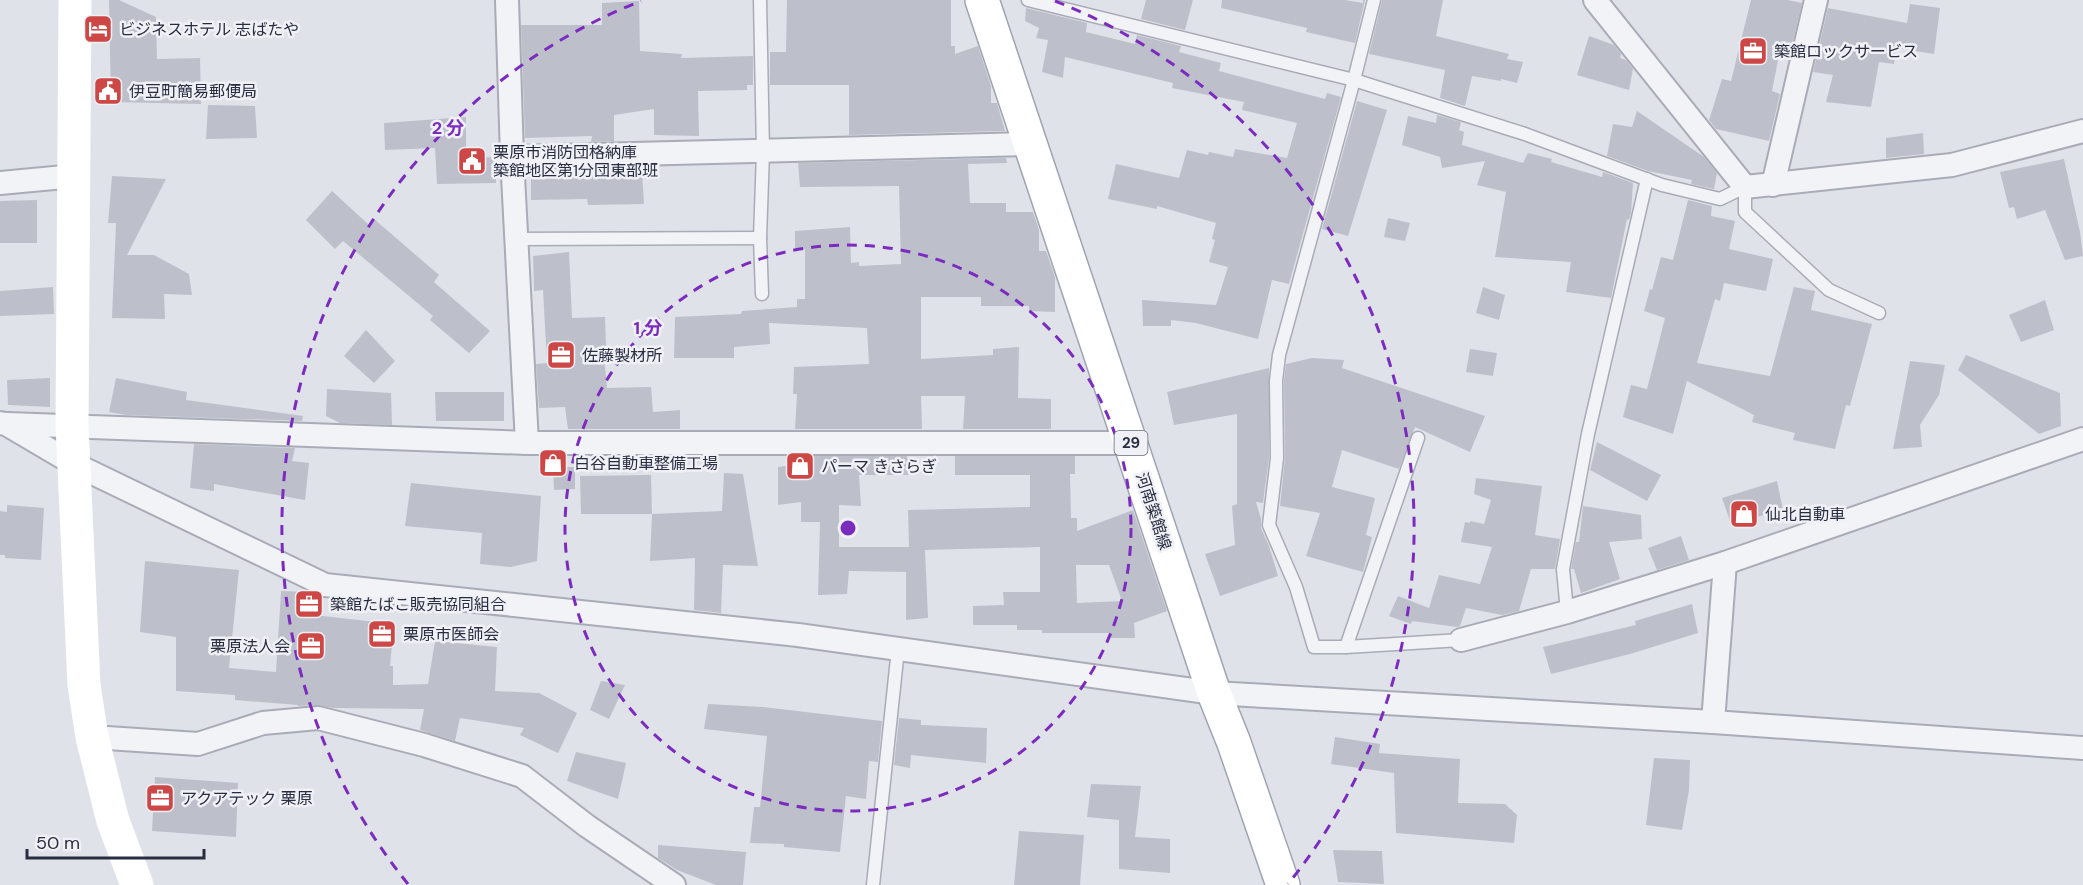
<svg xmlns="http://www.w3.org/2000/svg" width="2083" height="885" font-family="'DM Sans','Noto Sans JP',sans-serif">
	<rect width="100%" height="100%" fill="#e0e2e9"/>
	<!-- building -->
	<g fill="#bdc0cb" fill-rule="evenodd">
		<path d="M109,0H119L156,17L157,59L200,58L201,104L111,102Z"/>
		<path d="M787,0H951V46H955V54L978,46L991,86V103H997L1005,131L849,135V85H770V52H786Z"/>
		<path d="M1146,0H1193L1185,30L1141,19Z"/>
		<path d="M1222,0H1345L1363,3V0H1365L1355,43L1306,32L1307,28L1221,8Z"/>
		<path d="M1382,0H1443L1436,36L1509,54L1507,59L1523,62L1517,83L1501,79V81L1472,76L1465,106L1440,98L1445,70L1369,54Z"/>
		<path d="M1751,0H1788L1802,3L1789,57L1779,55L1772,91L1780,94L1769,141L1716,129L1709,120L1722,79L1731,81Z"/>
		<path d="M639,1L640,51L682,54L681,58L753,56V85H747V90L698,91L699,136L654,135V109L614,115V141L591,142L592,136L525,138L521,25H602V3Z"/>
		<path d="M1910,4L1940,8L1934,54L1896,48L1894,64L1879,62L1871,107L1826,102L1833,75L1813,72L1828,8L1907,23Z"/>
		<path d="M1026,8L1087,23L1086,32L1135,44L1137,35L1181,46L1179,52L1221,63L1219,71L1325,99L1327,93L1341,97L1289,284L1272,280L1258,339L1196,323L1171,320V326H1143L1142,300L1216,305L1228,267L1209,262L1215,240L1212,239L1216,223L1157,206V209L1108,199L1116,164L1179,178L1187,150L1208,155L1209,152L1233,157L1235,149L1287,158L1297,123L1242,110L1244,102L1172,88L1173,83L1065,57L1063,78L1042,72L1048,40L1036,38L1039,28L1025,21Z"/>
		<path d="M1589,36L1614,45L1621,54L1620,58L1626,60L1633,69L1629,90L1577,75Z"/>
		<path d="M1357,101L1387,110L1348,236L1322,229Z"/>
		<path d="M208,105L255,106L257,138L206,139Z"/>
		<path d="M1637,111L1704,157L1717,173L1714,189L1691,184L1692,180L1648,171L1607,156L1613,124L1632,127Z"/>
		<path d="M1437,115L1461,122L1459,130L1464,132L1462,145L1523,163L1528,153L1552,159L1551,162L1602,177L1603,172L1633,183L1631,213L1629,220L1627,219L1611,298L1566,292L1571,262L1495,257L1506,192L1477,185L1485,161L1442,168L1440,157L1402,145L1408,116L1436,123Z"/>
		<path d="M466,117V158L495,157L496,183L437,184L435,148L385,150L384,123Z"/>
		<path d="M1923,133L1924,154L1886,158V138Z"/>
		<path d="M1006,158L1007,163L968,164L970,203H1006V212H1033L1039,230V251H1046L1055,277V312L1029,311V306H981V297H921V359L993,355V349L1019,347L1018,398L1051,399V429H963L965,396H921L922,429H795L797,394H793L794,367L869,364L867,328L769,323L770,344L734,347V358H674L675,317L741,314L742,311L797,307V299H805V249H795V231L850,227L851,263L859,262V266L901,264L899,186L800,187L798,163Z"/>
		<path d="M2064,159L2080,232L2083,256L2065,260L2045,210L2017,219L2014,207L2009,208L2000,172Z"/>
		<path d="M614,168V172L642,171L644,204L588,205L587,199L531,200V175L586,173L588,172V169Z"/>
		<path d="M112,176L166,179L127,255H154L189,274L192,295L164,294L165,319L112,318L116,223H108Z"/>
		<path d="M332,191L369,225L374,219L439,275L434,282L490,331L469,353L430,320L433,316L343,241L335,249L306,220Z"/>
		<path d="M37,200V243H0V201Z"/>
		<path d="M1688,200L1712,206L1711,216L1735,221L1729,249L1773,259L1766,291L1724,283L1720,301L1715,299L1697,363L1770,376L1794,287L1815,291L1811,310L1872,324L1850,406L1846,405L1835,449L1793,440L1795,433L1752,422L1754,415L1687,381L1673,434L1623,417L1631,385L1647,389L1665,318L1644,311L1650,289L1652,290L1661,257L1673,260Z"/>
		<path d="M1388,218L1410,223L1405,241L1384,237Z"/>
		<path d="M569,252L572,318L605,317L606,347H603L607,388L651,387L653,412L680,410V429H568L565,407L539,408L536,364L547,363L543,290L534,291L533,256Z"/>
		<path d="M53,287L54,314L0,316V291Z"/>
		<path d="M1483,287L1505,295L1499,320L1476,313Z"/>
		<path d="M2045,300L2054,330L2021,342L2009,315Z"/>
		<path d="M366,330L395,361L374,383L344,356Z"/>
		<path d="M1470,349L1497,353L1493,376L1466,372Z"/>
		<path d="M1966,355L2060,393L2061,426L2039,434L1958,370Z"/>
		<path d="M1312,358L1344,360L1342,368L1485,416L1470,452L1415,427L1399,469L1342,450L1332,487L1375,498L1366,535L1372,537L1363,572L1306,556L1320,513L1280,506L1285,458L1284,381L1286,364Z"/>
		<path d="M1910,361L1945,365L1939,395L1920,425L1922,447L1893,449Z"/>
		<path d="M1269,368V458L1263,503L1256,502L1261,519V528L1269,546L1278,576L1220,596L1205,554L1235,545L1232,506L1237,504V414L1174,425L1167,392Z"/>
		<path d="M50,378V407L8,405L7,380Z"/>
		<path d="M116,378L187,392L186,400L303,416L302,421L126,415L109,412Z"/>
		<path d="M327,389L391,393L392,425L340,423L326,416Z"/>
		<path d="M435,392H504V421H436Z"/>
		<path d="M1597,442L1661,475L1647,501L1590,470Z"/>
		<path d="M194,444L295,448L292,461L309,463L305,500L214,484V491L190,488Z"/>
		<path d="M794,456H907L909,475H859L861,506L839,505V547H909L908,510L1030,507V475H955V456H1075V474H1070L1071,518H1077V531L1133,510L1167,611L1134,623L1135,638H1111V633H1042V630H1017V625H973V606L1004,605L1003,592H1040V547L925,550L928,618L906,620V572L849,571L847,594L818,595L820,522H801V502L778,505V467L793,465ZM1076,565H1109L1122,601L1077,603Z"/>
		<path d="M553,467H575V489L554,490Z"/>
		<path d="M724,473L743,474L758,566L723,565L721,613L694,610L695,558L650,561L652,514L722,511Z"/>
		<path d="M651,475L652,514H581L580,476Z"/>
		<path d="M1476,478L1542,486L1535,535L1560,539L1555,569H1531L1519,611L1502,615L1466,608L1460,626L1457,627L1412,621L1411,624L1389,616L1398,596L1429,608L1439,575L1480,584L1492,547L1461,542L1465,522L1470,523V521L1484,524L1491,500L1474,494Z"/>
		<path d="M1777,481L1783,510L1731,524L1722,498Z"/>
		<path d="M411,483L541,496L537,561L511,567L480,564L482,533L405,526Z"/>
		<path d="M7,505L44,508L41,560L5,558V555H0V511L7,512Z"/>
		<path d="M1583,506L1641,515L1642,539L1609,542L1620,579L1581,593L1574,569H1571L1576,542H1579Z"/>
		<path d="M1681,536L1689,560L1657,570L1648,548Z"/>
		<path d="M145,561L239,570L229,668L276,672L281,591L308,592L305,614L394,624L390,666H393V685L428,684L435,641L497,647L495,691L539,693L577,713L558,753L520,735L524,728L460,718L455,741L420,730L424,709L333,708L317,705L298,706V705L235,700V695L176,691V637L140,632Z"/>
		<path d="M1692,604L1698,633L1630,654L1551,674L1543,647L1636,625L1635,621Z"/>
		<path d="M601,681L625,685L609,719L590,710Z"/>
		<path d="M708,704L763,707L882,721L878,762L869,761L866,799L846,796L840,852L784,847V844L750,843L754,807H760L767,736L704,729Z"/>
		<path d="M899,718L921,720V725L987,728L986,763L911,755L910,768L894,765Z"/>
		<path d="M1335,737L1380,744L1379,753L1460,759L1458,803L1505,804L1517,815L1514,843L1396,833L1394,773L1331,764Z"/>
		<path d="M576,752L626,763L618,799L567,781Z"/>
		<path d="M1654,758L1690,760L1689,790L1682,830L1646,825Z"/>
		<path d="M155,777L238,783L236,837L152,831Z"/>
		<path d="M1091,784L1141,786L1135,837L1170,839V873L1119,869V820L1087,817Z"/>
		<path d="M1019,831L1084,835L1080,885H1014Z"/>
		<path d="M658,845L746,852L743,885H716L677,870L658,858Z"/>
		<path d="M1333,850L1382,851L1384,884L1338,882Z"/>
	</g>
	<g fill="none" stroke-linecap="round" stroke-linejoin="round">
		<!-- lane casing -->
		<g stroke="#a9acb6" stroke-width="15">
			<g id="lane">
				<path d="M760,0L763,152L760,238L762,294"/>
				<path d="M1028,0L1354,80L1525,134L1662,185L1720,199L1745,187V212L1829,290L1879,313"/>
				<path d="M1374,0L1354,80L1279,355L1276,381L1277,458L1269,525L1296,587L1314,647H1346L1461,640"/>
				<path d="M516,239L760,238"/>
				<path d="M1567,612L1563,569L1588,434L1647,179"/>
				<path d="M1346,647L1418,438"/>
				<path d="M873,885L898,649"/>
			</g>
		</g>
		<!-- street casing -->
		<g stroke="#a9acb6" stroke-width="26">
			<g id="street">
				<path d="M507,0L512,157L527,443"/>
				<path d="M1595,0L1745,187L1952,165L2083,131"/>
				<path d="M512,157L1031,144"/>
				<path d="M0,183L75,176"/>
				<path d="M1773,185L1816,0"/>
				<path d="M0,423L6,424L74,464L325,585L798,635L1214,693L1713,722L2083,748"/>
				<path d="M8,424L527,443H1131"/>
				<path d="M1461,640L1567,612L1725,563L2083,439"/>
				<path d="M1713,722L1725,563"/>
				<path d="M92,737L198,744L263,723L318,718L424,745L522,776L587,826L674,885"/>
			</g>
		</g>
		<!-- primary casing -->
		<g stroke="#9fa4b4" stroke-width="36">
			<path id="primary" d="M982,0L1214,693L1234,743L1283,885"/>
		</g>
		<!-- lane -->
		<use href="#lane" stroke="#f2f3f7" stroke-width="12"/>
		<!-- street -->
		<use href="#street" stroke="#f2f3f7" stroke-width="22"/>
		<!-- secondary -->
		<path stroke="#fff" stroke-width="33" d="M75,0L72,425L84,685L92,737L113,821L137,885"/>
		<!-- primary -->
		<use href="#primary" stroke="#fff" stroke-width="33"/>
	</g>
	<!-- distance rings -->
	<g fill="none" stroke="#7b2cbf" stroke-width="3" stroke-dasharray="10 8">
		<circle cx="848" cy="528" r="283"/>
		<path d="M408 884A566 566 0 0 1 641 1M1055 1A566 566 0 0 1 1288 884"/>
	</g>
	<!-- icons -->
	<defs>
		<g id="hotel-square" transform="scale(1.5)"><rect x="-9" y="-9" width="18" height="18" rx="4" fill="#cd4746" stroke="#eff1f6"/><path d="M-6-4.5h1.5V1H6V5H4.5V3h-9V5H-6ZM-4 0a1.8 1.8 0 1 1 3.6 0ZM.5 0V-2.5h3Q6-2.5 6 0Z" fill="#fff"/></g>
		<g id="office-square" transform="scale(1.5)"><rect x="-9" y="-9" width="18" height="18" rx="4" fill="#cd4746" stroke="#eff1f6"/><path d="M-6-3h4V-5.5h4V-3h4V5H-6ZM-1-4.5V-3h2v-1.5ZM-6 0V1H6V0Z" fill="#fff"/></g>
		<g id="civic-square" transform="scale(1.5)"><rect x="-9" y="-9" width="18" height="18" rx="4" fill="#cd4746" stroke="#eff1f6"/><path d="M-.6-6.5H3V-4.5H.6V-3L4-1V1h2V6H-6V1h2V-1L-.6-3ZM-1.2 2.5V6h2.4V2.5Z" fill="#fff"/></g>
		<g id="shop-square" transform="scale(1.5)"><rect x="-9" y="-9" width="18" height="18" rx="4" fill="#cd4746" stroke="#eff1f6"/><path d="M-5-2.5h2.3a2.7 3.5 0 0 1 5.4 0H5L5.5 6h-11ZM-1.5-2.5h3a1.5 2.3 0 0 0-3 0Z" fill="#fff"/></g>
	</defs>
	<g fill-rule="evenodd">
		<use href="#hotel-square" x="98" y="29"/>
		<use href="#office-square" x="1753" y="51"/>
		<use href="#civic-square" x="108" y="91"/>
		<use href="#civic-square" x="472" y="161"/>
		<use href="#office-square" x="561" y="355"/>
		<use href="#shop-square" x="553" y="463"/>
		<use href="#shop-square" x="800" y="466"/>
		<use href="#shop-square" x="1744" y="514"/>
		<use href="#office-square" x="309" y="604"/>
		<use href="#office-square" x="382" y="634"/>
		<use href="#office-square" x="311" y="646"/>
		<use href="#office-square" x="160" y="798"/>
	</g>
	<g text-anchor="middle" stroke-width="5" stroke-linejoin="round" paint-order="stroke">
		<!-- shield labels -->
		<rect fill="#eff1f6" stroke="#646877" stroke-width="1.5" x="1114.5" y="431" width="33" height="24" rx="4.5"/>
		<g font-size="15" font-weight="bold" fill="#292d40">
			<text x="1131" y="448">29</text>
		</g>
		<!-- poi labels -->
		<g font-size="16" fill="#292d40" stroke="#eff1f6" text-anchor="start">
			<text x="119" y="35">ビジネスホテル 志ばたや</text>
			<text x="1774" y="57">築館ロックサービス</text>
			<text x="129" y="97">伊豆町簡易郵便局</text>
			<text x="493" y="158">栗原市消防団格納庫<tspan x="493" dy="18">築館地区第1分団東部班</tspan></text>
			<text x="582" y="361">佐藤製材所</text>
			<text x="574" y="469">白谷自動車整備工場</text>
			<text x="821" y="472">パーマ きさらぎ</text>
			<text x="1765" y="520">仙北自動車</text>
			<text x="330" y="610">築館たばこ販売協同組合</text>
			<text x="403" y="640">栗原市医師会</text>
			<text x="290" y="652" text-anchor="end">栗原法人会</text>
			<text x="181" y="804">アクアテック 栗原</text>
		</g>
		<!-- street labels -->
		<g font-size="16" fill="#292d40" stroke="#eff1f6">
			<text transform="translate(1154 511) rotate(72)" y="6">河南築館線</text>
		</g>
	</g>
	<circle cx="848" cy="528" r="9" fill="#7b2cbf" stroke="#eff1f6" stroke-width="3"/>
	<g font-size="18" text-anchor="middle" font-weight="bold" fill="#7b2cbf" stroke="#eff1f6" stroke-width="5" stroke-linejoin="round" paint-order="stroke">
		<text x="448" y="134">2 分</text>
		<text x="648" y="334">1 分</text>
	</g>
	<!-- scale -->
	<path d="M27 849v9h177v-9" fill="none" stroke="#292d40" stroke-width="3"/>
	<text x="36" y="849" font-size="18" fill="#292d40" stroke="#eff1f6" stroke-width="4.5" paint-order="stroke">50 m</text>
</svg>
